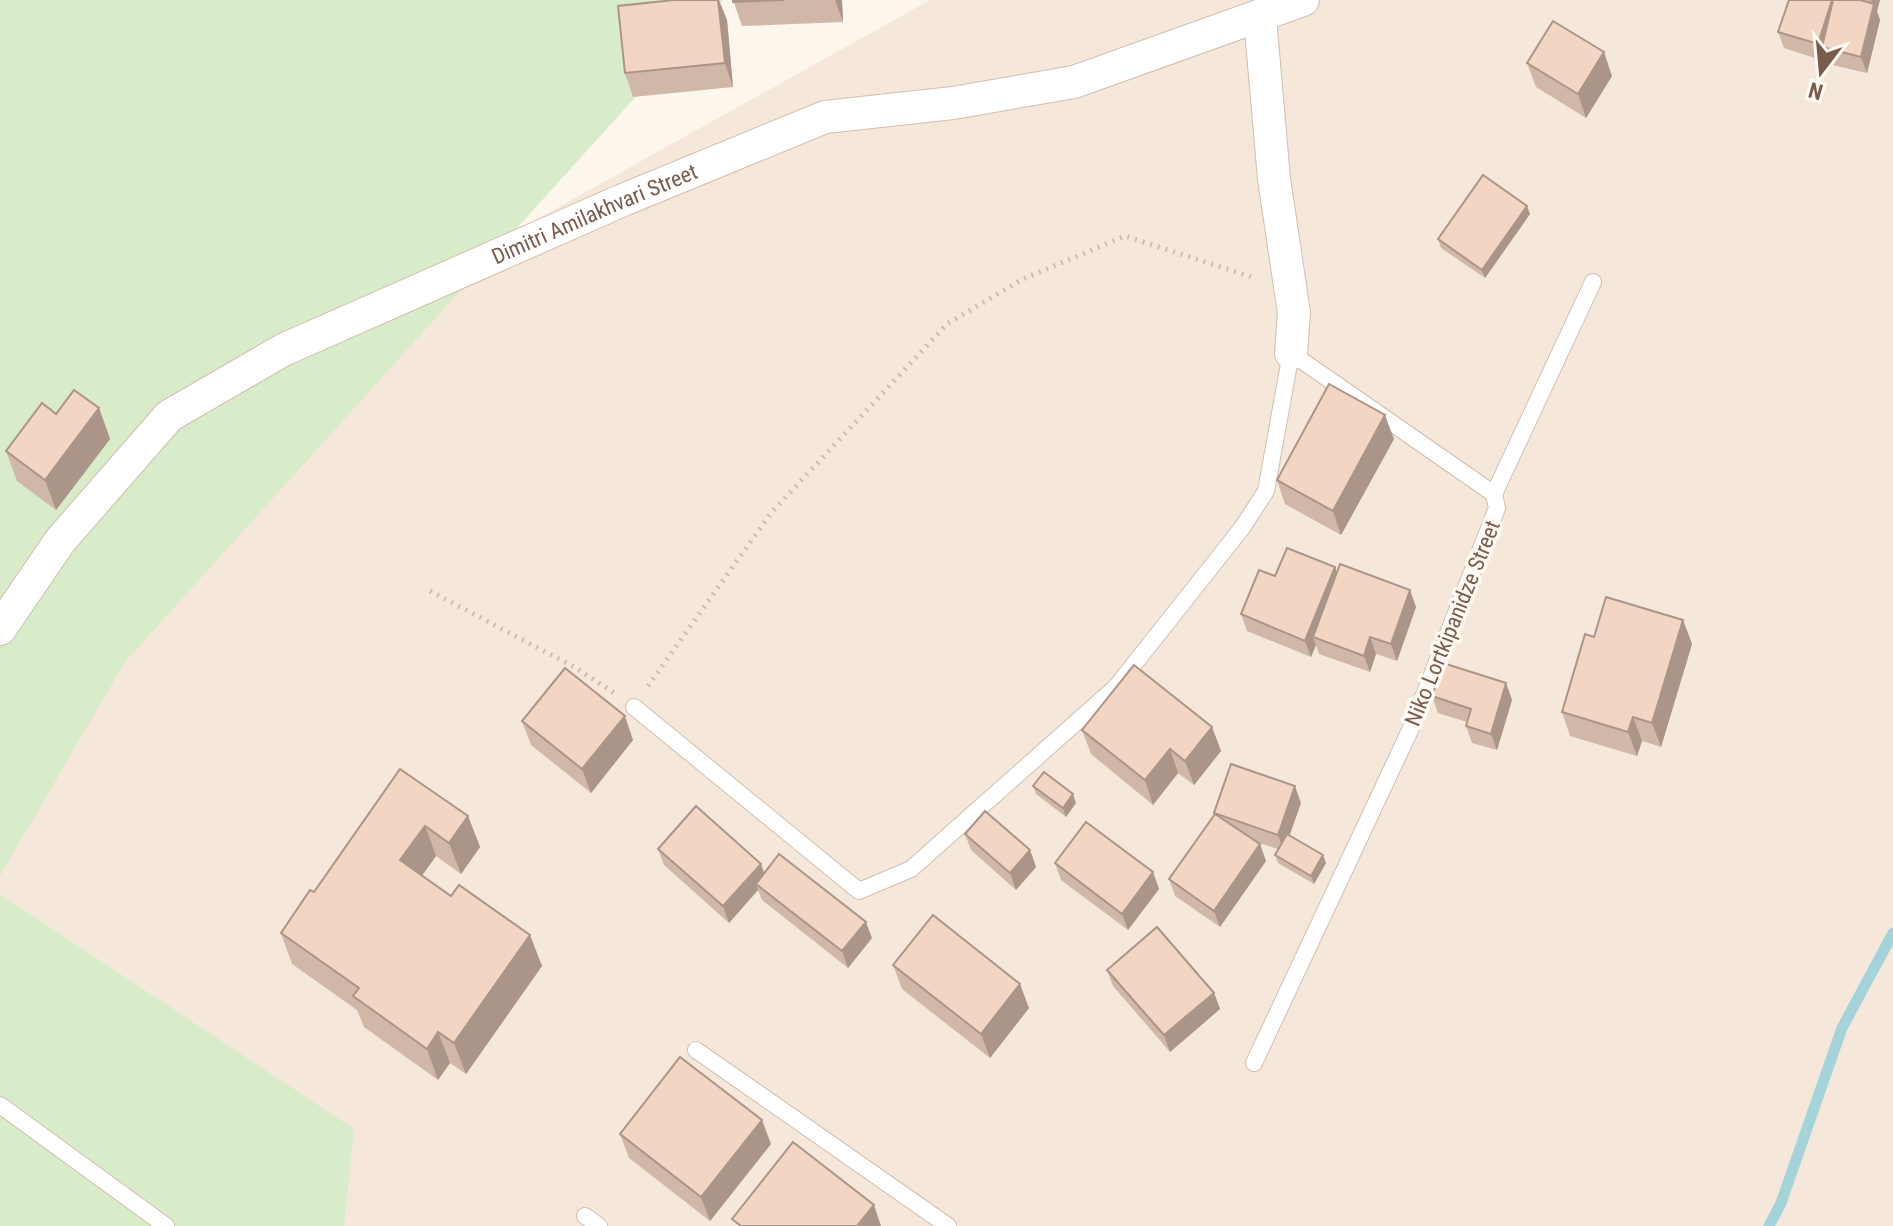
<svg xmlns="http://www.w3.org/2000/svg" width="1893" height="1226" font-family="'Roboto Condensed',sans-serif">
	<rect width="100%" height="100%" fill="#fdf6ec"/>
	<!-- residential -->
	<path fill="#f5e8da" d="M930,0H1893V1226H0V653L168,425Z"/>
	<!-- green -->
	<g fill="#d8ecc9">
		<path d="M0,0H723L125,662L0,876Z"/>
		<path d="M0,894L354,1129L344,1226H0Z"/>
	</g>
	<g fill="none" stroke-linecap="round" stroke-linejoin="round">
		<!-- stream -->
		<path stroke="#a5d3da" stroke-width="11" d="M1769,1226L1781,1203L1842,1028L1893,933"/>
		<!-- lane casing -->
		<g stroke="#d1beb0" stroke-width="18">
			<g id="lane">
				<path d="M1494,494L1593,282"/>
				<path d="M634,707L859,891L911,869L1116,687L1242,528L1266,491L1291,353L1494,494L1497,508L1412,726L1254,1063"/>
				<path d="M696,1050L948,1226"/>
				<path d="M0,1105L166,1226"/>
				<path d="M585,1216L599,1226"/>
			</g>
		</g>
		<!-- street casing -->
		<g stroke="#d1beb0" stroke-width="34">
			<g id="street">
				<path d="M1260,18L1274,179L1294,313L1291,353"/>
				<path id="s1" d="M0,629L60,541L169,416L283,350L623,200L825,117L953,103L1074,82L1303,0"/>
			</g>
		</g>
		<!-- path -->
		<g stroke="#d9b8a5" stroke-width="5" stroke-dasharray="2 6" stroke-linecap="butt">
			<path d="M430,591L576,668L614,693"/>
			<path d="M648,686L771,513L947,324L1023,279L1125,236L1255,278"/>
		</g>
		<!-- lane -->
		<use href="#lane" stroke="#fff" stroke-width="16"/>
		<!-- street -->
		<use href="#street" stroke="#fff" stroke-width="32"/>
	</g>
	<!-- wall -->
	<g fill="#d1b7a8">
		<path d="M733,0H842L843,22L742,26Z"/>
		<path d="M1789,0H1880L1877,11L1880,20L1867,73L1828,64L1825,56L1824,61L1784,48L1778,32Z"/>
		<path d="M727,20L733,87L633,97L625,73Z"/>
		<path d="M1527,63L1612,76L1586,118L1536,87Z"/>
		<path d="M1530,214L1485,278L1441,248L1438,239Z"/>
		<path d="M99,408L110,439L56,510L17,481L6,451L56,414Z"/>
		<path d="M1394,439L1341,535L1285,504L1277,480Z"/>
		<path d="M1335,567L1337,572L1416,607L1397,661L1376,654L1370,672L1319,654L1316,645L1311,657L1247,631L1241,614L1275,576Z"/>
		<path d="M1683,620L1692,644L1661,747L1642,741L1637,756L1570,736L1562,712L1594,637Z"/>
		<path d="M1506,683L1512,700L1497,750L1472,743L1466,726L1467,722L1438,713L1432,696Z"/>
		<path d="M522,721L633,740L591,793L531,745Z"/>
		<path d="M1212,727L1221,751L1194,785L1178,773L1153,805L1091,754L1082,730Z"/>
		<path d="M400,769L468,816L480,847L461,874L436,856L422,875L542,966L466,1074L450,1063L438,1080L364,1027L357,1010L292,964L281,933L314,892Z"/>
		<path d="M1033,786L1076,803L1066,817L1036,794Z"/>
		<path d="M1301,803L1289,836L1326,863L1314,884L1278,863L1275,855L1278,849L1256,842L1266,861L1220,927L1175,896L1169,879L1215,814L1214,813Z"/>
		<path d="M965,834L1030,850L1036,867L1016,890L971,850Z"/>
		<path d="M658,849L764,873L872,938L848,968L762,900L758,890L729,923L664,865Z"/>
		<path d="M1055,863L1153,872L1159,889L1128,930L1061,880Z"/>
		<path d="M893,965L1029,1008L990,1058L902,989Z"/>
		<path d="M1107,970L1214,993L1220,1009L1170,1052L1113,986Z"/>
		<path d="M620,1134L771,1144L710,1221L629,1158Z"/>
	</g>
	<!-- shaded-wall -->
	<g fill="#aa9588">
		<path d="M718,0H719L727,20L733,87L725,63Z"/>
		<path d="M835,0H842L843,22Z"/>
		<path d="M1832,0H1834L1822,47L1825,56L1824,61L1818,44Z"/>
		<path d="M1871,0H1880L1877,11L1880,20L1867,73L1861,57L1874,7Z"/>
		<path d="M1604,52L1612,76L1586,118L1578,94Z"/>
		<path d="M1527,206L1530,214L1485,278L1482,270Z"/>
		<path d="M99,408L110,439L56,510L45,480Z"/>
		<path d="M1385,415L1394,439L1341,535L1333,511Z"/>
		<path d="M1335,567L1341,584L1313,637L1316,645L1311,657L1305,641Z"/>
		<path d="M1410,590L1416,607L1397,661L1391,644Z"/>
		<path d="M1683,620L1692,644L1661,747L1652,723Z"/>
		<path d="M1370,637L1376,654L1370,672L1364,656Z"/>
		<path d="M1506,683L1512,700L1497,750L1491,734Z"/>
		<path d="M625,716L633,740L591,793L582,769Z"/>
		<path d="M1633,717L1642,741L1637,756L1628,732Z"/>
		<path d="M1212,727L1221,751L1194,785L1185,761Z"/>
		<path d="M1170,749L1178,773L1153,805L1145,780Z"/>
		<path d="M1295,786L1301,803L1284,851L1278,835Z"/>
		<path d="M1073,794L1076,803L1066,817L1063,808Z"/>
		<path d="M468,816L480,847L461,874L449,843Z"/>
		<path d="M425,826L436,856L411,891L400,860Z"/>
		<path d="M1260,844L1266,861L1220,927L1214,911Z"/>
		<path d="M1030,850L1036,867L1016,890L1010,873Z"/>
		<path d="M1323,855L1326,863L1314,884L1311,876Z"/>
		<path d="M761,864L767,881L756,884L758,890L729,923L723,906Z"/>
		<path d="M1153,872L1159,889L1128,930L1122,914Z"/>
		<path d="M866,922L872,938L848,968L842,951Z"/>
		<path d="M530,935L542,966L466,1074L454,1043Z"/>
		<path d="M1020,984L1029,1008L990,1058L981,1034Z"/>
		<path d="M1214,993L1220,1009L1170,1052L1164,1035Z"/>
		<path d="M438,1032L450,1063L438,1080L427,1049Z"/>
		<path d="M762,1120L771,1144L710,1221L701,1197Z"/>
		<path d="M874,1205L881,1226H857Z"/>
	</g>
	<!-- building -->
	<g fill="#f3d5c3" stroke="#aa9588" stroke-width="2">
		<path d="M674,0H718L725,63L625,73L618,6Z"/>
		<path d="M733,0H784L733,2Z"/>
		<path d="M1789,0H1832L1818,44L1778,32Z"/>
		<path d="M1833,0H1860L1874,4L1861,57L1822,47Z"/>
		<path d="M1553,21L1604,52L1578,94L1527,63Z"/>
		<path d="M1483,175L1527,206L1482,270L1438,239Z"/>
		<path d="M1329,384L1385,415L1333,511L1277,480Z"/>
		<path d="M74,390L99,408L45,480L6,451L42,403L56,414Z"/>
		<path d="M1287,548L1335,567L1305,641L1241,614L1259,570L1275,576Z"/>
		<path d="M1340,564L1410,590L1391,644L1370,637L1364,656L1313,637Z"/>
		<path d="M1606,597L1683,620L1652,723L1633,717L1628,732L1562,712L1585,634L1594,637Z"/>
		<path d="M1443,663L1506,683L1491,734L1466,726L1471,709L1432,696Z"/>
		<path d="M1134,665L1212,727L1185,761L1170,749L1145,780L1082,730Z"/>
		<path d="M565,668L625,716L582,769L522,721Z"/>
		<path d="M1231,764L1295,786L1278,835L1214,813Z"/>
		<path d="M400,769L468,816L449,843L425,826L400,860L451,896L459,885L530,935L454,1043L438,1032L427,1049L353,996L359,988L281,933L310,890L314,892Z"/>
		<path d="M1044,772L1073,794L1063,808L1033,786Z"/>
		<path d="M696,806L761,864L723,906L658,849Z"/>
		<path d="M985,811L1030,850L1010,873L965,834Z"/>
		<path d="M1215,814L1260,844L1214,911L1169,879Z"/>
		<path d="M1086,822L1153,872L1122,914L1055,863Z"/>
		<path d="M1287,834L1323,855L1311,876L1275,855Z"/>
		<path d="M779,854L866,922L842,951L756,884Z"/>
		<path d="M933,915L1020,984L981,1034L893,965Z"/>
		<path d="M1157,927L1214,993L1164,1035L1107,970Z"/>
		<path d="M680,1057L762,1120L701,1197L620,1134Z"/>
		<path d="M793,1142L874,1205L857,1226H741L732,1219Z"/>
	</g>
	<g text-anchor="middle" stroke-width="7" stroke-linejoin="round" paint-order="stroke">
		<!-- street labels -->
		<g font-size="22" fill="#7a5c4d" stroke="#fffaf3">
			<text dy="8" stroke="none"><textPath href="#s1" startOffset="744">Dimitri Amilakhvari Street</textPath></text>
			<text transform="translate(1452 623) rotate(-68)" y="8">Niko Lortkipanidze Street</text>
		</g>
	</g>
	<!-- north arrow -->
	<g transform="translate(1821 72) rotate(196)" stroke="#fffaf3" stroke-width="6" paint-order="stroke">
	<path d="M0-6L14 30L0 20L-14 30Z" fill="#7a5c4d"/>
	<text y="-12" font-size="22" font-weight="bold" text-anchor="middle" fill="#7a5c4d">N</text>
	</g>
</svg>
